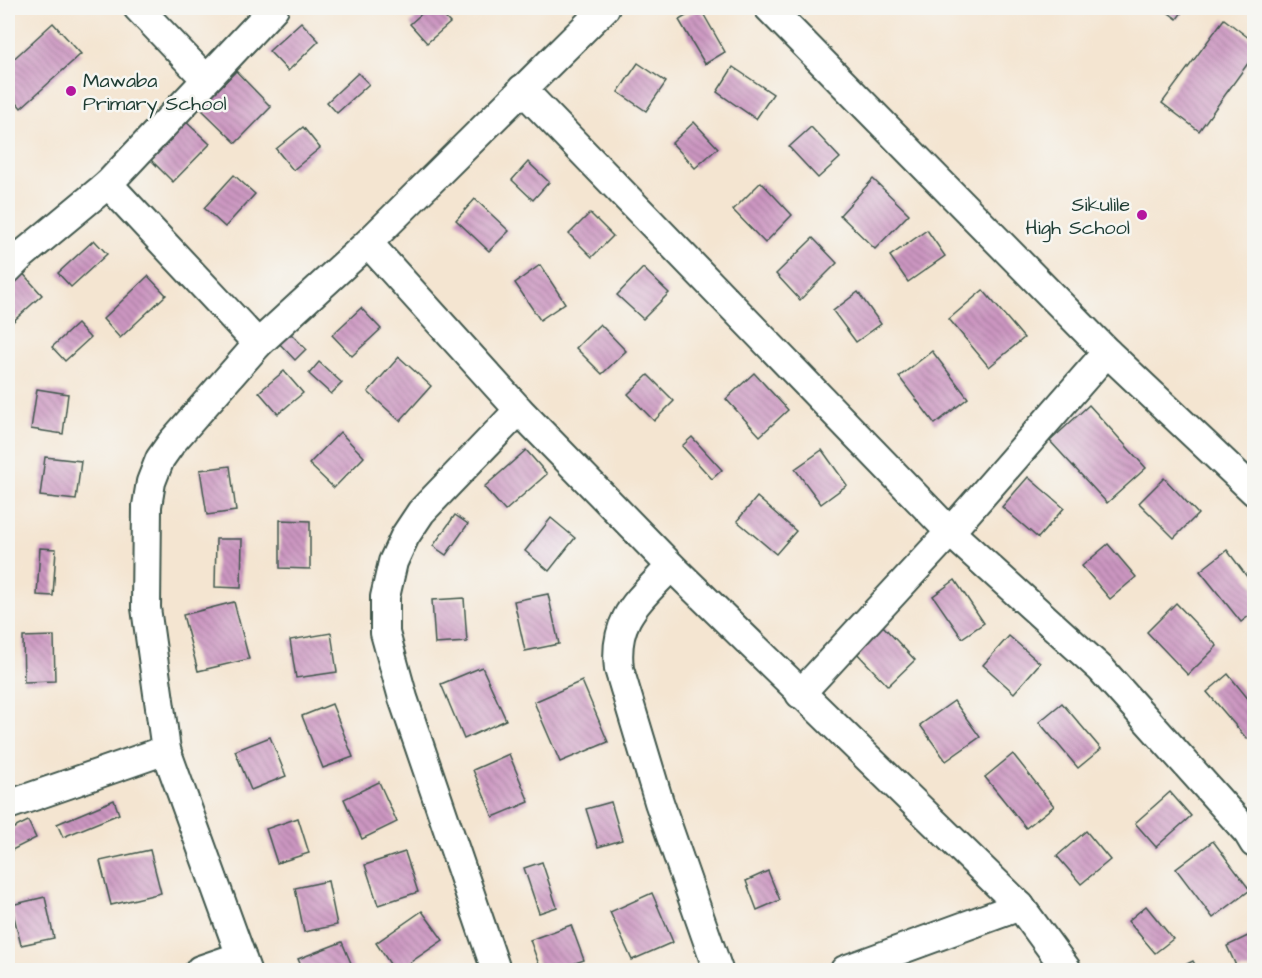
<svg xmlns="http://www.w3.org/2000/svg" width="1262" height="978" font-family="'Architects Daughter',sans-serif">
	<defs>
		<pattern id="building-back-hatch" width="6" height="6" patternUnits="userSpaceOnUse" patternTransform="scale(1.5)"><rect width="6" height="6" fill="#cc96c1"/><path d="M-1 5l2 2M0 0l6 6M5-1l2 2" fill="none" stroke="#a57c9e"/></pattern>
	</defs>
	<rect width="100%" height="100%" fill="#f6f6f2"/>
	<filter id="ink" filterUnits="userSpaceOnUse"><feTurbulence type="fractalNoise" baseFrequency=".0167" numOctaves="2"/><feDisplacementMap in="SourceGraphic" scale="12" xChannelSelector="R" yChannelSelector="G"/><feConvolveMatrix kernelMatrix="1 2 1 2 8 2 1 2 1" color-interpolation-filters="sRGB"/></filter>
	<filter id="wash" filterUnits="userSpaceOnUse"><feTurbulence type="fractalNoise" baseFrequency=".008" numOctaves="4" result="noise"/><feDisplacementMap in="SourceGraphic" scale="24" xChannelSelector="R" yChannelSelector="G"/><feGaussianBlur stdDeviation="1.35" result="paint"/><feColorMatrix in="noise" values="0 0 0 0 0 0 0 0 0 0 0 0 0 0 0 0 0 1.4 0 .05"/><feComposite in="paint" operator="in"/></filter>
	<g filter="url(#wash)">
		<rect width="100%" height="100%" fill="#f4e5d1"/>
		<g id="blocks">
			<!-- building -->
			<g fill="url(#building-back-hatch)">
				<path d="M428,8H436L450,23L427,43L410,24Z"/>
				<path d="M700,8L725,52L705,64L679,20Z"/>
				<path d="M1162,8H1185L1177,19Z"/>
				<path d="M1224,19L1254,42V55L1199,131L1162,103Z"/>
				<path d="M301,22L319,41L288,71L269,51Z"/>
				<path d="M53,23L81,54L21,108L8,92V64Z"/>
				<path d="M638,63L666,82L646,111L618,92Z"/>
				<path d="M733,67L773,94L756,119L717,92Z"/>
				<path d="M236,71L271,107L236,143L200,108Z"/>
				<path d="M358,73L369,84L337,113L327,102Z"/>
				<path d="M184,120L210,144L173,182L148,157Z"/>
				<path d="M694,122L718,148L695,168L672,143Z"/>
				<path d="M303,127L320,148L293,170L276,149Z"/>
				<path d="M811,127L840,158L818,178L789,147Z"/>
				<path d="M528,162L549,182L533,200L512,180Z"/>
				<path d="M234,175L255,194L225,227L204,208Z"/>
				<path d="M873,179L909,214L875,249L840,215Z"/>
				<path d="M761,182L792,215L765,243L733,210Z"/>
				<path d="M475,199L509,231L489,251L456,220Z"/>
				<path d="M590,213L613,236L592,257L569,234Z"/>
				<path d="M927,230L945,256L908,282L890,256Z"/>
				<path d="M813,238L837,263L800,300L776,274Z"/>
				<path d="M94,240L107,254L71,287L58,273Z"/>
				<path d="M540,265L565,303L540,320L515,283Z"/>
				<path d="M643,268L669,293L643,319L617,295Z"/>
				<path d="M20,270L42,295L8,326V281Z"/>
				<path d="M148,276L166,295L120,338L103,319Z"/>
				<path d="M983,290L1024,338L989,367L949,319Z"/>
				<path d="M858,292L881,324L856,342L833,311Z"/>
				<path d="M361,308L381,329L352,356L332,335Z"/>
				<path d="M77,324L90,338L65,361L52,347Z"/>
				<path d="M600,324L626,351L602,374L576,348Z"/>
				<path d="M288,331L306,349L295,360L278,342Z"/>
				<path d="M932,351L968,398L935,424L899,377Z"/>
				<path d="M399,357L431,386L400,421L368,392Z"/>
				<path d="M319,362L342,383L331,394L309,374Z"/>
				<path d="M284,371L303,393L278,414L259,392Z"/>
				<path d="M754,373L788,410L760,436L726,399Z"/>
				<path d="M648,375L674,401L654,421L628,394Z"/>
				<path d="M37,389L68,394L63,434L31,429Z"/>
				<path d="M1089,405L1146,468L1107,503L1050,441Z"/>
				<path d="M340,432L364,457L334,488L309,464Z"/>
				<path d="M692,437L722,470L712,479L682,446Z"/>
				<path d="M526,450L547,474L505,511L484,487Z"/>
				<path d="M822,450L847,485L821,504L795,469Z"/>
				<path d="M45,457L81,461L76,500L40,496Z"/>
				<path d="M230,466L236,511L207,515L200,470Z"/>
				<path d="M1028,477L1064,508L1038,538L1002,507Z"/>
				<path d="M1164,478L1198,514L1174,538L1139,503Z"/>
				<path d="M757,497L796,531L776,554L737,521Z"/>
				<path d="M455,515L468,524L446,555L433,546Z"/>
				<path d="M551,518L575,538L549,571L525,551Z"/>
				<path d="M280,520L310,521V569L280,568Z"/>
				<path d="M216,539H242L241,588L215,587Z"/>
				<path d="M1108,544L1136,577L1110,599L1082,566Z"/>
				<path d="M40,548L56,549L53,596L37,595Z"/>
				<path d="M1227,550L1254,586V612L1241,622L1200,571Z"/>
				<path d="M955,580L984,623L962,638L933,596Z"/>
				<path d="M548,594L559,644L525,651L514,601Z"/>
				<path d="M464,598L467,642L435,644L432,600Z"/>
				<path d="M234,602L249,659L198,671L183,615Z"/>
				<path d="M1176,603L1217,646L1188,675L1147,632Z"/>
				<path d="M882,625L915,660L888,686L855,651Z"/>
				<path d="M331,633L337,672L296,678L290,640Z"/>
				<path d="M54,636L55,681L24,682L23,637Z"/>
				<path d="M1009,636L1040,663L1014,693L983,665Z"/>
				<path d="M482,667L506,720L464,739L441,684Z"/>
				<path d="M1228,674L1254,706V733L1247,739L1207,692Z"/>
				<path d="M582,681L608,742L560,762L534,702Z"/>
				<path d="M954,701L980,737L946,761L920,725Z"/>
				<path d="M1062,703L1101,749L1078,768L1039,722Z"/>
				<path d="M332,704L353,757L323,768L302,716Z"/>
				<path d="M270,737L286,776L251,790L235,751Z"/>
				<path d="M509,754L529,802L493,817L473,770Z"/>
				<path d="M1013,754L1054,806L1026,828L985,777Z"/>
				<path d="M379,782L397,822L362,839L344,799Z"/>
				<path d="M1170,792L1191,816L1156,847L1135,823Z"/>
				<path d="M114,800L119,814L63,837L57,824Z"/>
				<path d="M611,802L622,840L598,847L586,809Z"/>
				<path d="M298,818L309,853L277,863L266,829Z"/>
				<path d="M28,821L36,838L8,852V831Z"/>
				<path d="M1086,831L1110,860L1081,884L1057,856Z"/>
				<path d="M1213,841L1250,890L1213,918L1176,869Z"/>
				<path d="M150,850L161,893L111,905L100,861Z"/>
				<path d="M405,852L418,892L378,905L365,865Z"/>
				<path d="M542,862L557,907L539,913L524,868Z"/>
				<path d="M768,871L780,900L757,910L746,881Z"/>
				<path d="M328,881L337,925L304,932L295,888Z"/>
				<path d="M652,893L673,942L632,960L610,912Z"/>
				<path d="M45,897L54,938L21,945L11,905Z"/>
				<path d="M1146,906L1173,939L1155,953L1128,921Z"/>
				<path d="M422,911L443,940L399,970H394L376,943Z"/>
				<path d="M571,925L584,960L556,970H541L530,940Z"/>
				<path d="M1254,933V970H1238L1227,946Z"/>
				<path d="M342,942L354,970H303L298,959Z"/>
				<path d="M1193,961L1198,970H1175Z"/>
			</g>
		</g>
	</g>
	<g filter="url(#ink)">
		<use href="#blocks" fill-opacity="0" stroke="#3f564c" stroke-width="1.5"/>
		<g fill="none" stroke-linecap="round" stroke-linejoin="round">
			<!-- street casing -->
			<g stroke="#3f564c" stroke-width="32">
				<g id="street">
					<path d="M138,8L206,79"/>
					<path d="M769,8L1107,352L1254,491"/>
					<path d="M522,89L950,532L1101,669L1248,833L1254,843"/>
					<path d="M108,184L258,344"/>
					<path d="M368,243L519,410L671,566L1020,906L1067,970"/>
					<path d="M8,269L21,256L108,184L274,8"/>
					<path d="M671,566C639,601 613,618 619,669L659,802L718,970"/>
					<path d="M800,694L950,532L1107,352"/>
					<path d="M8,805L166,750"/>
					<path d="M200,970L241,956"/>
					<path d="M246,970L166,750L146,608L147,506L151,482L160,459L172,442L258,344L368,243L605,8"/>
					<path d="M496,970L403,698L385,633V597L393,562L405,536L421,512L519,410"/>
					<path d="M845,970L1020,906"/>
				</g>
			</g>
			<!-- street -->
			<use href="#street" stroke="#fff" stroke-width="28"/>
		</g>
	</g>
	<!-- markers -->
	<g fill="#b5179e" stroke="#f6f6f2" stroke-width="2">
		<circle cx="71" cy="91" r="6"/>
		<circle cx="1142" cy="215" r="6"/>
	</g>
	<g text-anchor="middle" stroke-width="5" stroke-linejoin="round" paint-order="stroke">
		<!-- poi labels -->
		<g font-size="20" fill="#1f3d34" stroke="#f6f6f2" text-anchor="start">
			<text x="83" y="87">Mawaba<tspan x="83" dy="23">Primary School</tspan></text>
			<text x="1130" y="211" text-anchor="end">Sikulile<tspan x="1130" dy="23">High School</tspan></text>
		</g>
	</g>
	<!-- margin -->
	<rect width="1262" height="978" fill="none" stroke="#f6f6f2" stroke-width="30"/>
</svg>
